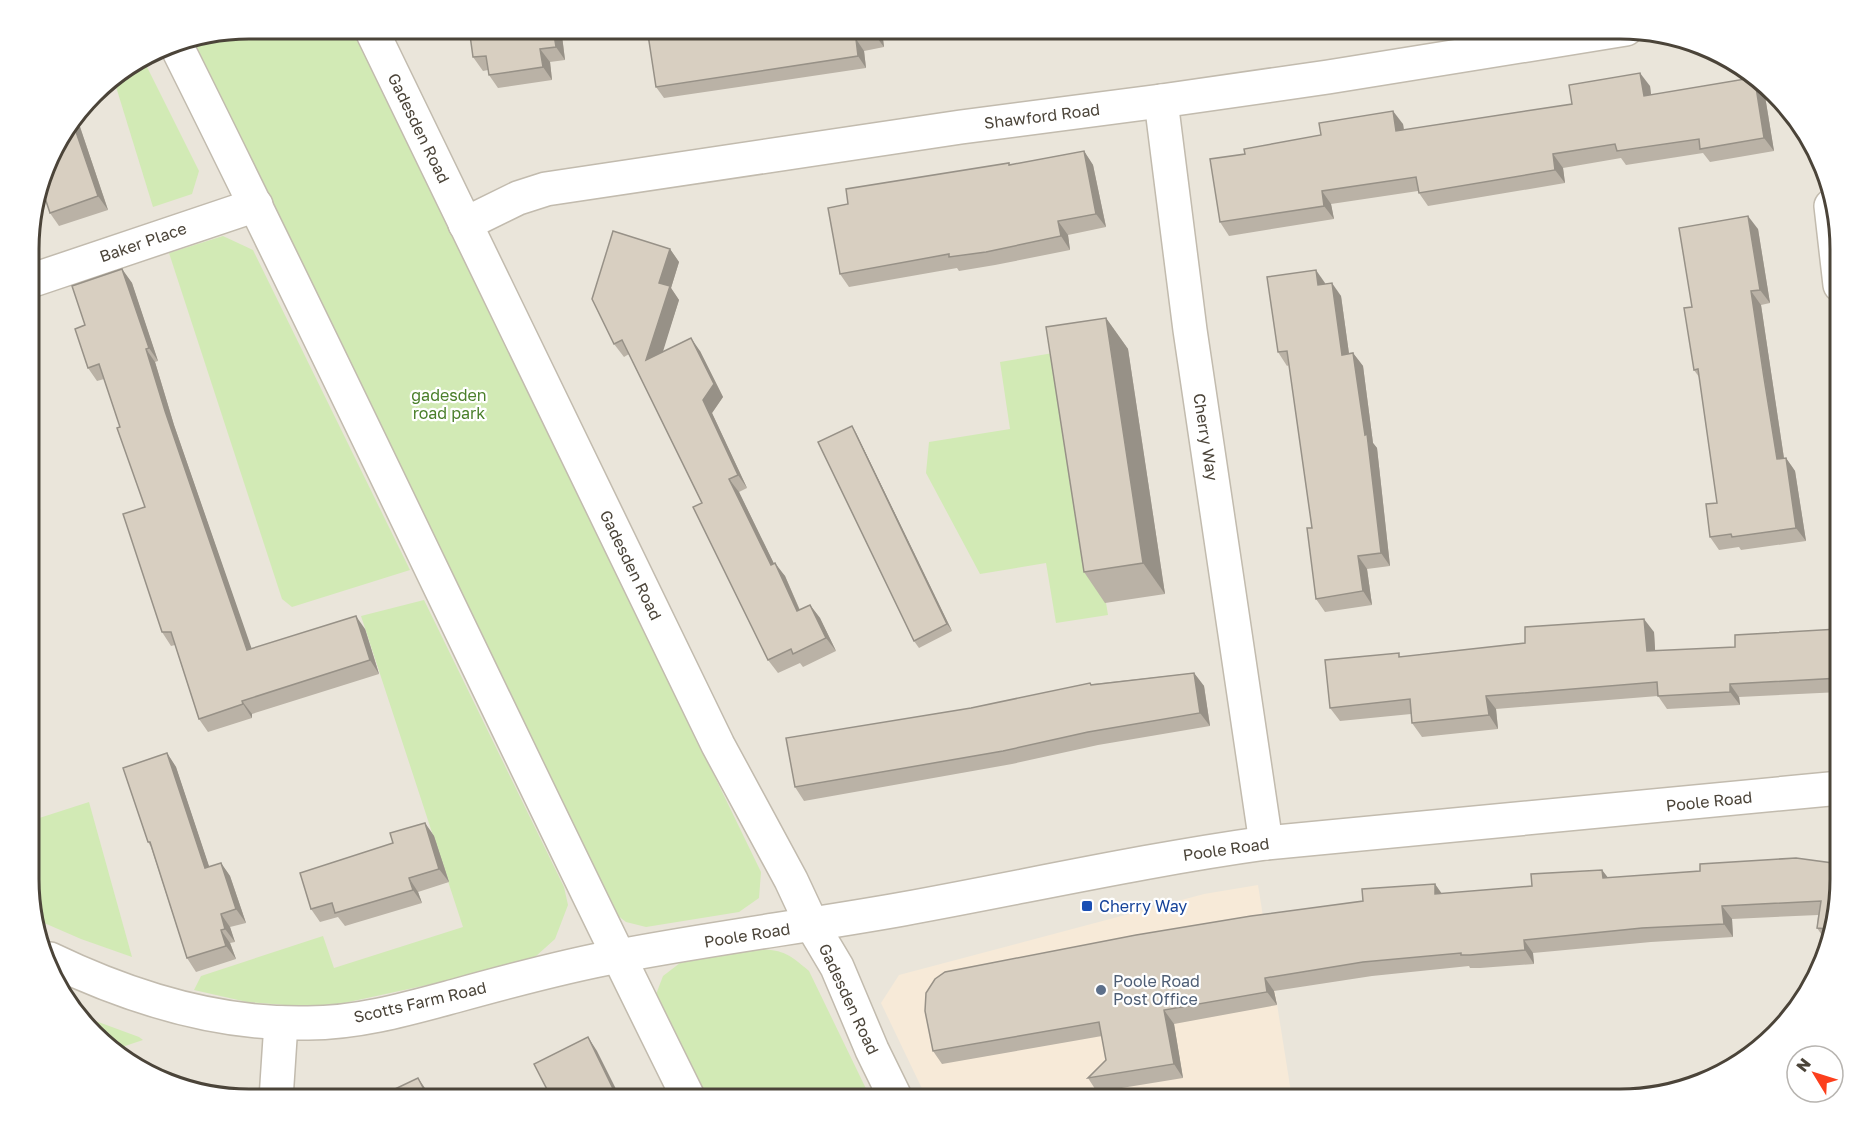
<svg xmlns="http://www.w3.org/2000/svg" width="1869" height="1128" font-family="'Golos Text',sans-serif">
	<rect width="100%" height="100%" fill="#f6f3ec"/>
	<!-- residential -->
	<path fill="#eae5da" d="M249,29H1620L1677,36L1731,58L1804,127L1840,234V893L1811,990L1731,1070L1634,1099H249L192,1092L138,1070L65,1001L30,907V221L51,151L103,83L165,45Z"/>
	<!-- commercial -->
	<path fill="#f7ead8" d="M1258,885L1291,1092L1237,1099H927L881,1003L899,975L1204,894Z"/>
	<!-- green -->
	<g fill="#d2eab5">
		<path d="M249,29H352L761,872L759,898L739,912L646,927L626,922L608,908L187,41Z"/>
		<path d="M143,59L199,171L192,194L153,207L113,77Z"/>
		<path d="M223,236L253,250L410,570L292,607L282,599L169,253Z"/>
		<path d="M1065,351L1108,615L1056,623L1046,563L980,574L926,473L929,442L1010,429L1000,362Z"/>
		<path d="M424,600L564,887L568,905L555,939L535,957L441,982L321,1008L247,1002L194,990L201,976L323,936L334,968L463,927L361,616Z"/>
		<path d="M89,802L132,957L81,939L35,919L30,907V821Z"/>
		<path d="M752,949C781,949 787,952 809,971L871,1099H704L655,997L663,976L680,963Z"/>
		<path d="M82,1016L139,1037L143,1040L116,1049Z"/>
	</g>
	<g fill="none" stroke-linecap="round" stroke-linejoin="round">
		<!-- street casing -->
		<g stroke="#c2bbae" stroke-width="36">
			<g id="street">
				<path d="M371,29L718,745L791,880L812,925L837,967L872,1050L896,1099"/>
				<path d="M175,43C350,393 515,749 689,1099"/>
				<path d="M1161,101L1190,330L1266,843"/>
				<path d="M1831,206L1840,285"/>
				<path d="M465,224L518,198L546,189L961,127L1161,101L1328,77L1626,29"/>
				<path d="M30,281L256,205"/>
				<path d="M50,959C131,998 217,1025 308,1023C358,1023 407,1009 455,996C509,981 564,966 619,956C713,938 808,926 903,909C1024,887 1144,860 1266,843L1840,788"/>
				<path d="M276,1099L281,1023"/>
			</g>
		</g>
		<!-- street -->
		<use href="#street" stroke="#fff" stroke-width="33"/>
	</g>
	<!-- wall -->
	<g fill="#bab2a6">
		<path d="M561,28L565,60L550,62L552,80L498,88L489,75L488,70L483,71L473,57Z"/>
		<path d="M647,28H944L934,30V32L883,39L884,47L864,51L866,68L664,98L656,87Z"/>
		<path d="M1022,28H1132L1065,38L1063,35L1030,40Z"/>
		<path d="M1751,78L1764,90L1774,151L1710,162L1703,153L1626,165L1621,158L1563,168L1565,183L1428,206L1419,193L1418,191L1331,204L1334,219L1229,236L1220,222L1245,154L1403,124L1404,130L1572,104L1650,86L1651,95Z"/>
		<path d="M77,118L108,210L59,226L50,213Z"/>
		<path d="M1084,151L1093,165L1106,227L1068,235L1070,250L995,265L959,271L957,268L849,287L840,274L848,204L1009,163L1010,165Z"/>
		<path d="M1758,229L1770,303L1761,305L1774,392L1784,458H1786L1795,471L1806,541L1741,550L1739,547L1719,550L1710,537L1717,503L1699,377L1694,370L1692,307Z"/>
		<path d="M670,249L679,262L671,288L679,300L662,352L700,351L723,397L712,413L747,488L739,492L774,564L785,576L800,610L810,605L820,618L836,651L803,667L800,663L778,673L768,660L702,503L629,354L624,357L614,344Z"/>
		<path d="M122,269L132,283L158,361L155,362L174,425L251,649L365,629L379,674L252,714V718L208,732L199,719L175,645L171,646L162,632L145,507L120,427L104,379L97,381L88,368Z"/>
		<path d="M1325,284L1341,296L1349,354L1353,353L1363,366L1373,443L1377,448L1390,566L1367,569L1372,605L1325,612L1316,599L1312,528L1289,365L1287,366L1278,352Z"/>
		<path d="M1106,318L1128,349L1165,594L1105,603L1084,572Z"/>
		<path d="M852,426L856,433L952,631L919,648L914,641Z"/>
		<path d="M1654,632L1655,651L1735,647L1840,633V692L1739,697L1740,705L1667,709L1658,696L1496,709L1498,729L1422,737L1412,723L1411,714L1340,721L1330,708L1402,657Z"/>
		<path d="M1194,673L1204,686L1210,726L1098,745L1012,764L804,801L795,787L971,708L1092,684Z"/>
		<path d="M167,753L176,767L209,867L221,863L230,876L246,923L230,927L235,942L230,943L236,959L196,972L187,958L151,847L148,842Z"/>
		<path d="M425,823L434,836L449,882L418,892L422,903L345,926L338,917L320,922L311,909L393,843Z"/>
		<path d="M1602,870L1608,878L1840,893L1826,941L1817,928L1818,915L1732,919L1733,937L1651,942L1533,953L1534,964L1480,968H1470L1469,966L1372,976L1274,991L1277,1005L1174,1024L1183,1078L1097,1092L1088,1078L1106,1060L1102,1036L942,1064L933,1051L1363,901L1435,884L1442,894L1532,886Z"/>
	</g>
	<!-- shaded-wall -->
	<g fill="#979187">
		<path d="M553,28H561L565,60L556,47Z"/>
		<path d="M874,28L883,39L884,47L875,35Z"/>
		<path d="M856,39L864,51L866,68L858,56Z"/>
		<path d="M540,49L550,62L552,80L543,67Z"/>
		<path d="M1640,73L1650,86L1653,110L1644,96Z"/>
		<path d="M1755,81L1764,90L1774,151L1764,138Z"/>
		<path d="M1393,111L1403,124L1406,145L1396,131Z"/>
		<path d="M77,118L108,210L98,196L73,123Z"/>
		<path d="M1084,151L1093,165L1106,227L1096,214Z"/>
		<path d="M1553,154L1563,168L1565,183L1555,170Z"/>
		<path d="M1322,191L1331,204L1334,219L1324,206Z"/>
		<path d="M1748,216L1758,229L1770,303L1760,290Z"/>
		<path d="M1058,221L1068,235L1070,250L1061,236Z"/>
		<path d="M670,249L679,262L671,288L679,300L656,374L646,360L659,283Z"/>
		<path d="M122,269L132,283L158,361L149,348Z"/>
		<path d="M1316,270L1325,283L1327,298L1318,285Z"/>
		<path d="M1332,283L1341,296L1351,368L1342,355Z"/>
		<path d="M1751,291L1761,305L1786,472L1777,459Z"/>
		<path d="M1106,318L1128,349L1165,594L1143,563Z"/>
		<path d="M691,338L700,351L723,397L712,413L747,488L738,475L703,400Z"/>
		<path d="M146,349L155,362L174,425L257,664L247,650L165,411Z"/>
		<path d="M1353,353L1363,366L1373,443L1377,448L1390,566L1381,553Z"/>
		<path d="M852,426L856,433L952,631L947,624Z"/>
		<path d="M1786,458L1795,471L1806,541L1796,528Z"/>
		<path d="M729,479L739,492L781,578L771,565Z"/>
		<path d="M1358,556L1367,569L1372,605L1363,591Z"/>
		<path d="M775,563L785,576L806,625L797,611Z"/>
		<path d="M810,605L820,618L836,651L826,638Z"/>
		<path d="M356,616L365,629L379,674L370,660Z"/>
		<path d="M1644,619L1654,632L1656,665L1647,651Z"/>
		<path d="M1838,629L1840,633V673Z"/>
		<path d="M1194,673L1204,686L1210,726L1200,713Z"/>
		<path d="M1730,684L1739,697L1740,705L1730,692Z"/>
		<path d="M1486,696L1496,709L1498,729L1489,715Z"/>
		<path d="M242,701L252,714V718L243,704Z"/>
		<path d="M167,753L176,767L214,881L205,868Z"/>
		<path d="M425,823L434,836L449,882L439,869Z"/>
		<path d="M221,863L230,876L246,923L236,909Z"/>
		<path d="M1602,870L1612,883L1603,878Z"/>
		<path d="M409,878L418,892L422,903L413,890Z"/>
		<path d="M1435,884L1444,897L1435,894Z"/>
		<path d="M1722,906L1732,919L1733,937L1724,924Z"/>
		<path d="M221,914L230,927L235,942L225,929Z"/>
		<path d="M221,930L230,943L236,959L226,946Z"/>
		<path d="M1524,940L1533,953L1534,964L1525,950Z"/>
		<path d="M1265,978L1274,991L1277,1005L1267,992Z"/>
		<path d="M1164,1010L1174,1024L1183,1078L1174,1064Z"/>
		<path d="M588,1037L597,1051L621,1099H618Z"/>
		<path d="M418,1078L427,1091L431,1099H429Z"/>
	</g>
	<!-- building -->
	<g fill="#d8cfc1" stroke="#979187" stroke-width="1.5">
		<path d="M469,28H553L556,47L540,49L543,67L489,75L486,56L473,57Z"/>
		<path d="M647,28H874L875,35L856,39L858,56L656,87Z"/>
		<path d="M1640,73L1644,96L1751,78L1755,81L1764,138L1700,149L1699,139L1617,151L1615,144L1553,154L1555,170L1419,193L1416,177L1322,191L1324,206L1220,222L1210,159L1245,154L1244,149L1321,135L1319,123L1393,111L1396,131L1572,104L1569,85Z"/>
		<path d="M73,123L98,196L50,213L41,186L51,151Z"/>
		<path d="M1084,151L1096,214L1058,221L1061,236L986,252L949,257V254L840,274L828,208L848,204L846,189L1009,163V165Z"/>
		<path d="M1748,216L1760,290L1751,291L1764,378L1777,459L1786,458L1796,528L1732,537L1731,534L1710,537L1706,504L1717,503L1698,369L1694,370L1684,308L1692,307L1679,228Z"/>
		<path d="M613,231L670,249L659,283L670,286L646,360L691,338L714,384L703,400L738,475L729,479L771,565L775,563L797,611L810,605L826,638L793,654L791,649L768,660L693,507L702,503L622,340L614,344L592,299Z"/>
		<path d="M122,269L149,348L146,349L165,411L247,650L356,616L370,660L242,701L243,704L199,719L171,632H162L123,514L145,507L117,428L120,427L99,364L88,368L75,329L85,325L72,286Z"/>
		<path d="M1316,270L1318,285L1332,283L1342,355L1353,353L1365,435L1367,434L1381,553L1358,556L1363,591L1316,599L1307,528H1312L1287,351L1278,352L1267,277Z"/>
		<path d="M1106,318L1143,563L1084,572L1046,327Z"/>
		<path d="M852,426L947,624L914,641L818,442Z"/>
		<path d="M1644,619L1647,651L1735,647V635L1838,629L1840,678L1730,684V692L1658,696L1657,682L1486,696L1489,715L1412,723L1410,699L1330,708L1325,660L1399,653V657L1525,643V627Z"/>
		<path d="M1194,673L1200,713L1088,732L1003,751L795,787L786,738L971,708L1090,683L1091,685Z"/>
		<path d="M167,753L205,868L221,863L236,909L221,914L225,929L221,930L226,946L187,958L150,842H148L123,768Z"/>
		<path d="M425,823L439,869L409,878L413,890L335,913L332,903L311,909L300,873L393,843L390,833Z"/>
		<path d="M1796,858L1840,864V893L1829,929L1817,928L1821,901L1722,906L1724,924L1642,928L1524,940L1525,950L1470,955H1461V953L1363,962L1265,978L1267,992L1164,1010L1174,1064L1088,1078L1106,1060L1099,1022L933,1051L925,1011L926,993L935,979L945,972L1136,935L1251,916L1363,901L1362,889L1435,884V894L1532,886L1531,874L1602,870L1603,878L1700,871V864Z"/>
		<path d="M588,1037L618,1099H552L534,1064Z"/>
		<path d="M418,1078L429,1099H374Z"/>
	</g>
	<!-- markers -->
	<rect fill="#1a4fb4" stroke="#fff" stroke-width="2" x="1081" y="900" width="12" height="12" rx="3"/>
	<circle fill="#5c6f8a" stroke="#fff" stroke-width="2" cx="1101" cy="990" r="6"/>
	<g text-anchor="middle" stroke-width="4.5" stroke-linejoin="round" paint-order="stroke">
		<!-- street labels -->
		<g font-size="16" fill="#4b4439" stroke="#fff">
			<text transform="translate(1042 116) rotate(-7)" y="6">Shawford Road</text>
			<text transform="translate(419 128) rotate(64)" y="6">Gadesden Road</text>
			<text transform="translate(143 242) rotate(-19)" y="6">Baker Place</text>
			<text transform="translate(1206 437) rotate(81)" y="6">Cherry Way</text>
			<text transform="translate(631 565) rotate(64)" y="6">Gadesden Road</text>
			<text transform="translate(1709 801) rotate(-6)" y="6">Poole Road</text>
			<text transform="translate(1226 849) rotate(-8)" y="6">Poole Road</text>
			<text transform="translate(747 935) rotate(-9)" y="6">Poole Road</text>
			<text transform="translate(849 999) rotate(65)" y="6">Gadesden Road</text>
			<text transform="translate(420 1002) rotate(-13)" y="6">Scotts Farm Road</text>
		</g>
		<!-- park labels -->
		<g font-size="16" fill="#4a7f2a" stroke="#fff">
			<text x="449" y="401">gadesden<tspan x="449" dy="18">road park</tspan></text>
		</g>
		<!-- transit labels -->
		<g font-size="16" fill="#164399" stroke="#fff" text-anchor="start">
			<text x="1099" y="912">Cherry Way</text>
		</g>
		<!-- service labels -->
		<g font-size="16" fill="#4e5e75" stroke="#fff" text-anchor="start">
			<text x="1113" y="987">Poole Road<tspan x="1113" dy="18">Post Office</tspan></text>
		</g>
	</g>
	<!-- crop -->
	<path d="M0 0H1869V1128H0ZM249 39H1620A210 210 0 0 1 1830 249V879A210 210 0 0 1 1620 1089H249A210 210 0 0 1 39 879V249A210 210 0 0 1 249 39Z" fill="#fff" fill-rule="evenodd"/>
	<path fill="none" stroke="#4b4439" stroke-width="3" d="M249 39H1620A210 210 0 0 1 1830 249V879A210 210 0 0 1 1620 1089H249A210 210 0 0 1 39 879V249A210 210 0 0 1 249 39Z"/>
	<!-- north arrow -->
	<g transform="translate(1815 1074) rotate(308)"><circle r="28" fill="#ffffff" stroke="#b7b4b0" stroke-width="1.5"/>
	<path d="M0-4.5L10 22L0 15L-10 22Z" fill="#fc3f1d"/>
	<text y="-9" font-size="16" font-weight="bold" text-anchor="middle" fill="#4b4439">N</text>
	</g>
</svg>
